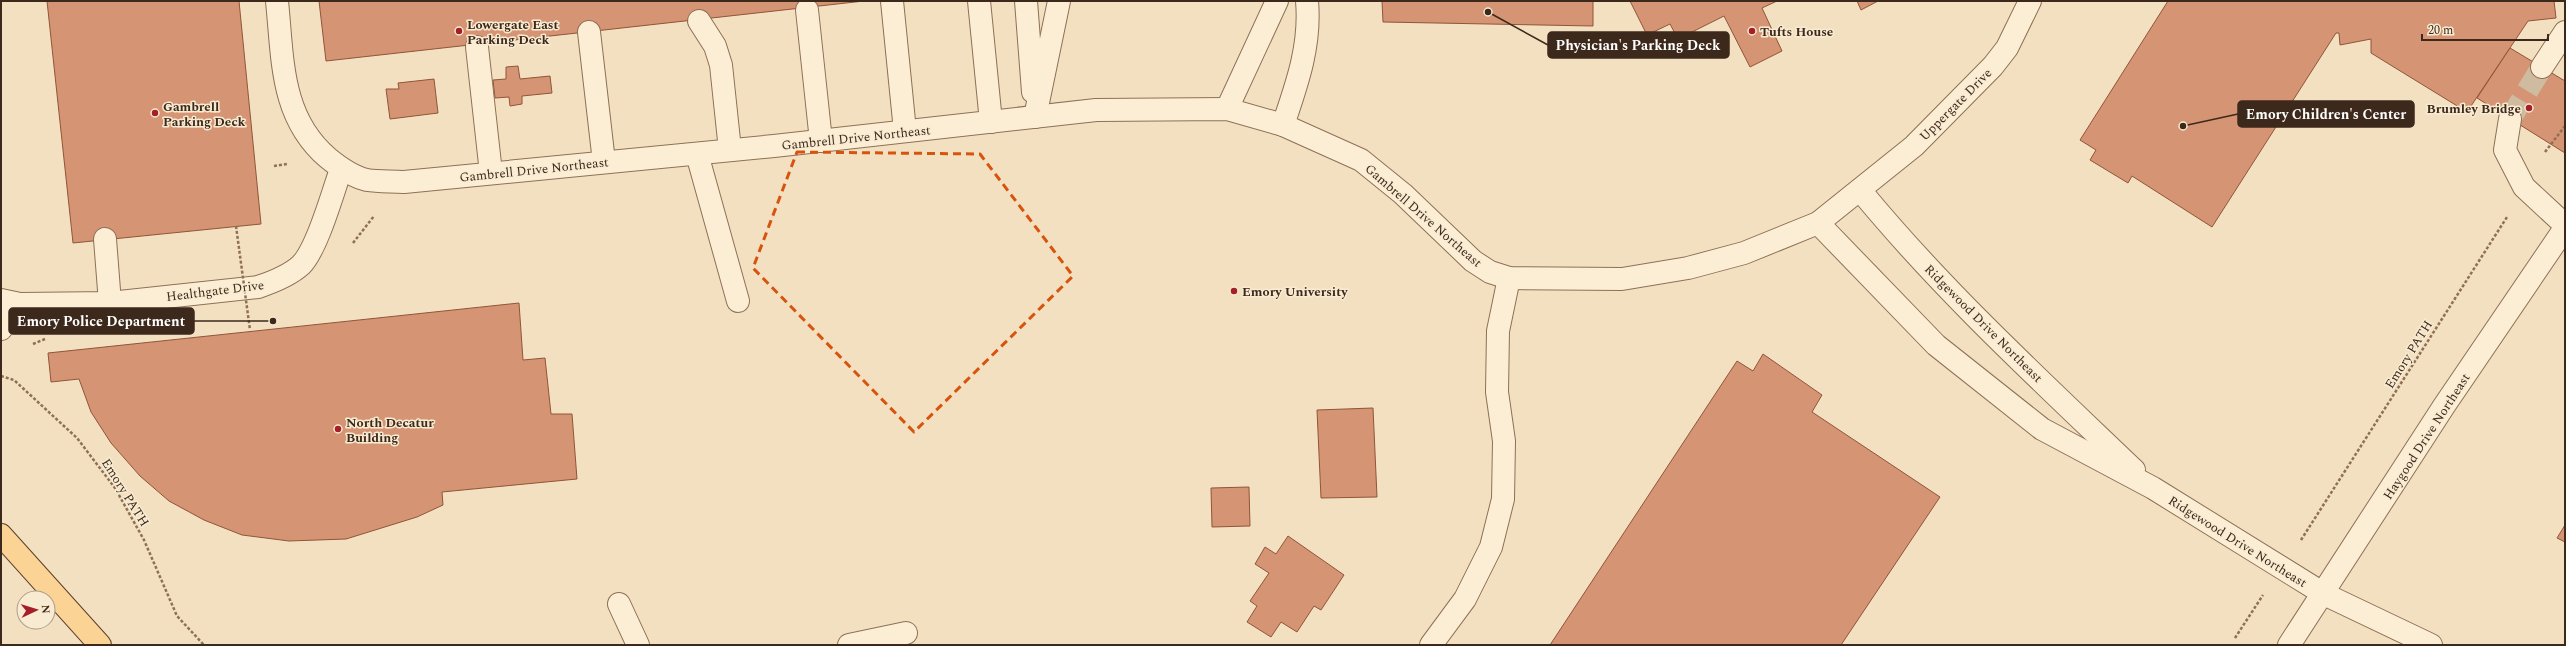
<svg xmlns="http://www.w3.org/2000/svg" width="2566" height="646" font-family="Spectral,serif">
	<rect width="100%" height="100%" fill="#f3e0c1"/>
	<!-- building -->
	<g fill="#d59473" stroke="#905539">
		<path d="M47,1H239L261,224L73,243Z"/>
		<path d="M319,1H864L326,61Z"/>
		<path d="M1382,1H1593V26L1383,22Z"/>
		<path d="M1630,1H1777L1762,8L1782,51L1750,67L1724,16L1678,39L1670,24L1647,35Z"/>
		<path d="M1857,1H1878L1861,10Z"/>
		<path d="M2168,1H2554L2556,18L2528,21L2467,112L2371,53V39L2340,45L2339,33H2336L2212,227L2132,176L2128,183L2090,160L2096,150L2080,140Z"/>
		<path d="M2510,48L2565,81V153L2477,98Z"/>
		<path d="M518,66L520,79L550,76L552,93L522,96V104L510,106L509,97L495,98L493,80L506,79V67Z"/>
		<path d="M434,79L438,113L390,119L386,89H399L398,83Z"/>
		<path d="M519,303L523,360L545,358L551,414H572L577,479L442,492L443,505L417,517L346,539L289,541L242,535L204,520L169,501L140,476L111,443L91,412L79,379L51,382L48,353Z"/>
		<path d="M1763,354L1822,395L1812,412L1940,497L1841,645H1550L1737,361L1753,371Z"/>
		<path d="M1373,408L1377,497L1321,498L1317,410Z"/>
		<path d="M1249,487L1250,526L1212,527L1211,488Z"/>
		<path d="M2565,525V542L2557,538Z"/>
		<path d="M1288,536L1344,575L1321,610L1314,606L1297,632L1281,622L1271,637L1247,622L1257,606L1250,601L1269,573L1255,564L1265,547L1276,554Z"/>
	</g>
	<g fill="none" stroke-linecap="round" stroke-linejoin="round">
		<!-- minor-tunnel -->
		<path stroke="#cebba0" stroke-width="22" stroke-dasharray="22 11" stroke-linecap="butt" d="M2510,119L2542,67"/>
		<!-- minor casing -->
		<g stroke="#8e7056" stroke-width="24">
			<g id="minor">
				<path d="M277,1C283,59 280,117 328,158C339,167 353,177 367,180C379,182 392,181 404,182L774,146L1096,110L1227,109L1283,125L1361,160L1403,194L1473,261L1490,272L1509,278L1622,279L1688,268L1744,253L1818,223L1914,146L1993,66L2007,48L2030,1"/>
				<path d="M892,1L905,131"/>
				<path d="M979,1L991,122"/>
				<path d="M1026,1L1033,92"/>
				<path d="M807,10L821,141"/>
				<path d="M699,21L715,46L721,65L730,150"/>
				<path d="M589,32L604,162"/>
				<path d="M477,47L491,173"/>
				<path d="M2542,67L2565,32"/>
				<path d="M1227,109L1277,1"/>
				<path d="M1035,117L1059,1"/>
				<path d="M2510,119L2505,150L2524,187L2565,225"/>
				<path d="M1283,125C1297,84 1311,45 1307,1"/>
				<path d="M697,154L738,301"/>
				<path d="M1860,190C1943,291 2040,380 2134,470"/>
				<path d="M1818,223L1936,345L2042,429L2153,488L2324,594L2431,645"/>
				<path d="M105,239L110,303"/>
				<path d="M1,300L20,304L110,303L258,287C273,282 289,276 301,265C317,249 333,192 341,169"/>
				<path d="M1,329L20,304"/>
				<path d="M619,604L638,645"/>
				<path d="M849,645L906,633"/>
				<path d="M1431,645L1465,599L1491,547L1503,499L1504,441L1497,392L1498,331L1509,278"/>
				<path d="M2289,645L2444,406L2565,228"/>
			</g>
		</g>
		<!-- major casing -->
		<g stroke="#5c3e2b" stroke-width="24">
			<path id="major" d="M1,535L100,645"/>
		</g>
		<!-- path -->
		<g stroke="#8e7056" stroke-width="2.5" stroke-dasharray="3 2" stroke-linecap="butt">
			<path d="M2545,152L2565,126"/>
			<path d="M274,166L287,164"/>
			<path d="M353,243L374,216"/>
			<path d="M33,344L45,339"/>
			<path d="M1,376L14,380L77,438L115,488L144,540L177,616L204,645"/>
			<path d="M2301,540L2507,217"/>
			<path d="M2235,638L2263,595"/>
		</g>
		<!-- minor -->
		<use href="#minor" stroke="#fceed5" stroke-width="22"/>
		<!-- major -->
		<use href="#major" stroke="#fad395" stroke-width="22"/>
		<!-- path-bridge -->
		<path stroke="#8e7056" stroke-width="2.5" stroke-dasharray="3 2" stroke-linecap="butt" d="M236,226L250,330"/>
	</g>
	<!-- marked area -->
	<path fill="none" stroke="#d7540e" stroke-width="3" stroke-dasharray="8 5" stroke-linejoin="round" d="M797,152L980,154L1073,276L914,432L753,268Z"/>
	<!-- markers -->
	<g fill="#a41f2a" stroke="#f9ebd1" stroke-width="1.5">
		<circle cx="459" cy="31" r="4"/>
		<circle cx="1752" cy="31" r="4"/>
		<circle cx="2529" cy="108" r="4"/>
		<circle cx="155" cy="113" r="4"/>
		<circle cx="1234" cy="291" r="4"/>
		<circle cx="338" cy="429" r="4"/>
	</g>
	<g text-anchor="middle" stroke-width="3" stroke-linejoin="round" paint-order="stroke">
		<!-- poi labels -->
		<g font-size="13" font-weight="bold" fill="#3c291c" stroke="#f9ebd1" text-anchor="start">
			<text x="467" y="29">Lowergate East<tspan x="467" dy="15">Parking Deck</tspan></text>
			<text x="1760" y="36">Tufts House</text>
			<text x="163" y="111">Gambrell<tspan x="163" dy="15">Parking Deck</tspan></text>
			<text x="2521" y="113" text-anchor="end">Brumley Bridge</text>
			<text x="1242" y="296">Emory University</text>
			<text x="346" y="427">North Decatur<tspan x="346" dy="15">Building</tspan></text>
		</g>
		<!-- street labels -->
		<g font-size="13" fill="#3c291c" stroke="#f9ebd1">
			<text transform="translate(1955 104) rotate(-45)" y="5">Uppergate Drive</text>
			<text transform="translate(856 137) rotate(-6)" y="5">Gambrell Drive Northeast</text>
			<text transform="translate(534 169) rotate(-6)" y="5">Gambrell Drive Northeast</text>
			<text transform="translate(1424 215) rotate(41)" y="5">Gambrell Drive Northeast</text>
			<text transform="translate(215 290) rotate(-7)" y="5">Healthgate Drive</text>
			<text transform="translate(1984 323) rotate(45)" y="5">Ridgewood Drive Northeast</text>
			<text transform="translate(2408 354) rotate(-58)" y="5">Emory PATH</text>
			<text transform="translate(2426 436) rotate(-57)" y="5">Haygood Drive Northeast</text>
			<text transform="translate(126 492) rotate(58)" y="5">Emory PATH</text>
			<text transform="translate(2238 541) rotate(32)" y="5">Ridgewood Drive Northeast</text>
		</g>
	</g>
	<!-- callouts -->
	<path fill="none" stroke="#3c291c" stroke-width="1.5" d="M1488 12L1548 45M2183 126L2238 114M273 321L194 321"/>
	<g fill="#3c291c" stroke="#f9ebd1" stroke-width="1.5">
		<circle cx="1488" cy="12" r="4"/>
		<circle cx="2183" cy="126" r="4"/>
		<circle cx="273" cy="321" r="4"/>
	</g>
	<g fill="#3c291c" stroke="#3c291c" stroke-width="1.5">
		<rect x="1548" y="32" width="181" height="26" rx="4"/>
		<rect x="2238" y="101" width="176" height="26" rx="4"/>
		<rect x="9" y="308" width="185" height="26" rx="4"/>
	</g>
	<g font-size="14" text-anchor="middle" font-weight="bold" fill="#fff">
		<text x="1638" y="50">Physician's Parking Deck</text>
		<text x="2326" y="119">Emory Children's Center</text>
		<text x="101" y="326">Emory Police Department</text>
	</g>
	<!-- border -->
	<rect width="2566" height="646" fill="none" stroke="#3c291c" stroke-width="4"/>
	<!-- north arrow -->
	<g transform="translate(36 610) rotate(86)"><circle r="19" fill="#f9ebd1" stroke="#ad9d89"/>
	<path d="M0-3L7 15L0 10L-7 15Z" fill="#a41f2a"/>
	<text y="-6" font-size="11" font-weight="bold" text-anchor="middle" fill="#3c291c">N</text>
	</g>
	<!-- scale -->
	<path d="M2422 34v6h126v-6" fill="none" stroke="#3c291c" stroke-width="2"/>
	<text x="2428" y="34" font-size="12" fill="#3c291c" stroke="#f9ebd1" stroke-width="3" paint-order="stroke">20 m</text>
</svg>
